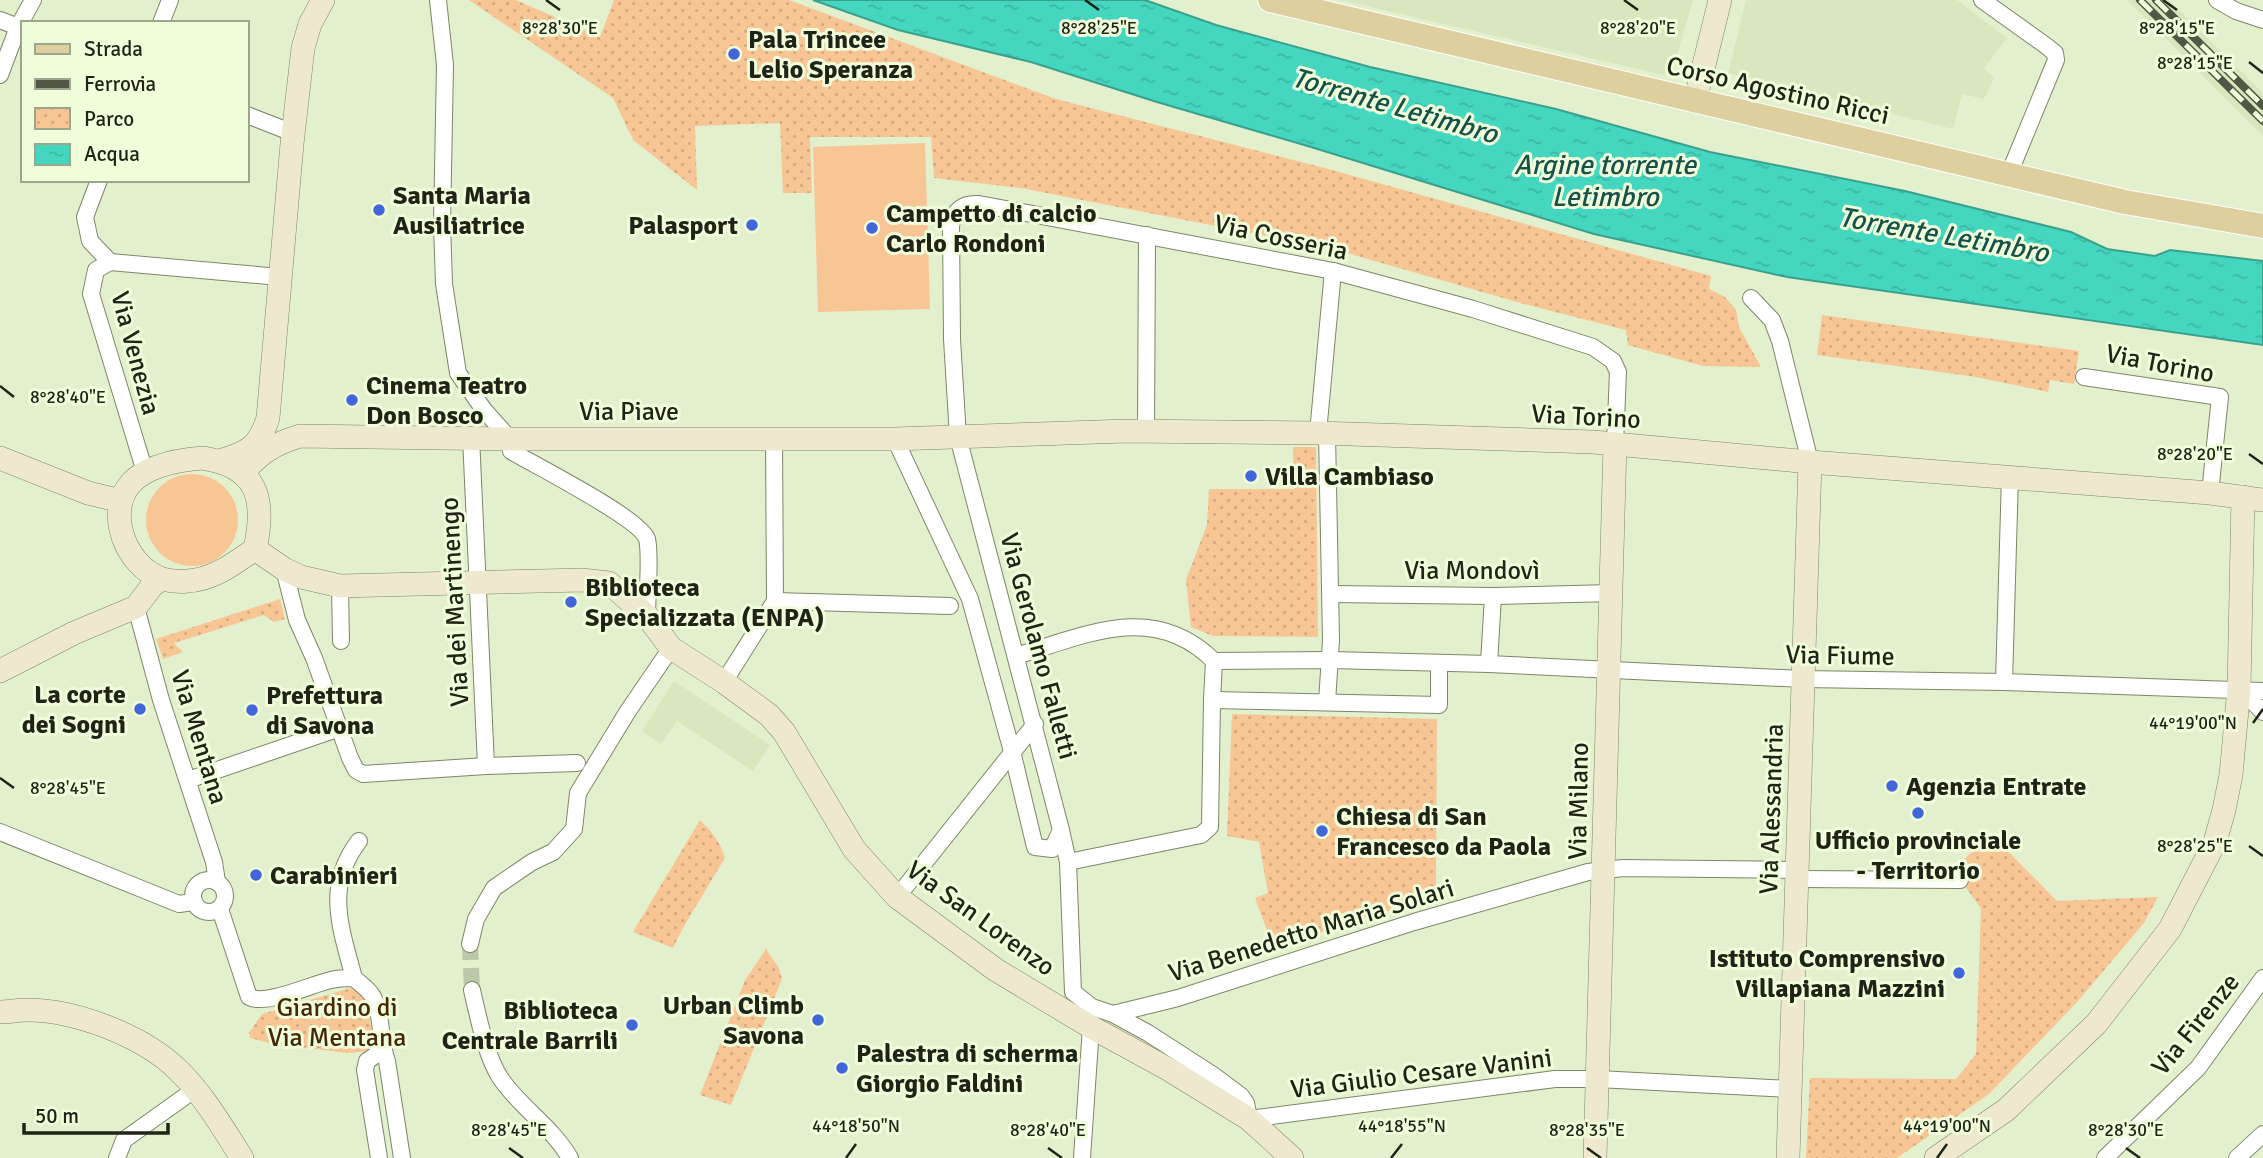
<svg xmlns="http://www.w3.org/2000/svg" width="2263" height="1158" font-family="Signika,sans-serif">
	<defs>
		<pattern id="park-dots" width="8" height="8" patternUnits="userSpaceOnUse" patternTransform="scale(1.75)"><rect width="8" height="8" fill="#f8c695"/><path d="M2 2h.1M6 6h.1" fill="none" stroke="#d4aa80" stroke-width="1.8" stroke-linecap="round"/></pattern>
		<pattern id="water-ripples" width="26" height="14" patternUnits="userSpaceOnUse" patternTransform="scale(1.75)"><rect width="26" height="14" fill="#45d6c0"/><path d="M2 4q2-2 4 0t4 0M15 11q2-2 4 0t4 0" fill="none" stroke="#3cb8a4"/></pattern>
	</defs>
	<rect width="100%" height="100%" fill="#e3f0cd"/>
	<!-- built -->
	<g fill="#d8e7bd">
		<path d="M1340,0H1693L1676,59L1664,75Z"/>
		<path d="M1746,0H1957L2007,38L1984,68L1994,78L1984,99L1962,94L1953,129L1728,73Z"/>
		<path d="M2127,0H2169L2263,93V136Z"/>
		<path d="M674,681L770,745L753,771L677,721L661,744L642,731Z"/>
	</g>
	<!-- grass -->
	<g fill="#f8c695">
		<path d="M925,143L930,309L818,312L813,147Z"/>
		<circle cx="192" cy="520" r="46"/>
	</g>
	<!-- park -->
	<g fill="url(#park-dots)">
		<path d="M469,0H516L600,37L614,0H789L1056,99L1332,170L1711,276L1709,289L1725,297L1736,310L1739,327L1761,367L1703,366L1628,345L1626,330L1524,304L1333,249L1021,188L934,178L931,137H810L812,193H783L780,123L695,126L697,190L633,140L613,98Z"/>
		<path d="M1822,315L2079,351L2074,384L2050,380L2048,392L1976,377L1817,355Z"/>
		<path d="M1293,447H1316L1318,637L1213,636L1191,627L1186,580L1207,525L1209,489H1294Z"/>
		<path d="M280,599L285,619L274,622L264,615L174,643L183,652L163,659L156,639Z"/>
		<path d="M1232,714L1437,719L1436,892L1399,908L1350,922L1274,949L1255,898L1268,893L1259,842L1227,836Z"/>
		<path d="M700,820C712,832 720,841 725,858L684,926L673,948L633,932Z"/>
		<path d="M1991,834L2057,901L2158,897L2144,923L2078,1001L1989,1094L1897,1158H1806L1810,1078L1956,1079L1976,1054L1981,908L1960,880L1951,872Z"/>
		<path d="M766,949L779,968L782,979L731,1105L700,1095L745,980Z"/>
		<path d="M354,987L365,995L375,1048H372L371,1051L347,1053L269,1043L250,1038L249,1033L262,1014Z"/>
	</g>
	<!-- water -->
	<path fill="url(#water-ripples)" stroke="#3aa18d" stroke-width="2" d="M813,0H1145L1216,25L1370,67L1556,109L1710,152L1905,191L2071,232L2107,249L2155,256L2170,250L2263,261V345L1787,277L1594,234L1311,147L1157,102L1031,62L898,30Z"/>
	<g fill="none" stroke-linecap="round" stroke-linejoin="round">
		<!-- street-tunnel -->
		<path stroke="#bcc7a9" stroke-width="16" stroke-dasharray="16 8" stroke-linecap="butt" d="M470,944L472,990"/>
		<!-- street casing -->
		<g stroke="#7c8767" stroke-width="18">
			<g id="street">
				<path d="M438,0L445,65L442,224L444,284L458,373L484,410L510,439L511,451C534,465 640,518 647,539C651,554 647,598 647,616"/>
				<path d="M1982,0L2045,45L2055,53L2056,60L2009,174"/>
				<path d="M2217,0L2236,11L2263,20"/>
				<path d="M0,20L23,29"/>
				<path d="M161,23L170,0"/>
				<path d="M0,75L18,27L33,0"/>
				<path d="M247,115L293,133"/>
				<path d="M99,180L85,217L90,241L110,262"/>
				<path d="M110,262L96,270L91,294L145,472"/>
				<path d="M110,262L280,277"/>
				<path d="M1751,298L1772,320L1780,341L1810,462"/>
				<path d="M2084,377L2220,397L2210,493"/>
				<path d="M1146,432L1147,235"/>
				<path d="M1318,433L1333,271"/>
				<path d="M471,437L486,766"/>
				<path d="M895,439L970,599L1013,755L1035,847L1052,849L1061,830L958,437L952,339L951,226C954,210 963,203 979,204L1333,271L1473,309L1593,347L1613,361L1618,372L1615,444"/>
				<path d="M284,569L297,620L314,658L350,758L356,770L363,774L486,766L577,763"/>
				<path d="M340,586L341,641"/>
				<path d="M1331,594L1493,596L1612,593"/>
				<path d="M775,601L950,606"/>
				<path d="M136,607L161,700L214,862L217,882"/>
				<path d="M1016,656C1086,635 1154,601 1214,661"/>
				<path d="M1214,661L1331,660L1489,664L1803,679L2004,682L2263,691"/>
				<path d="M1489,664L1493,596"/>
				<path d="M724,682L775,601L774,438"/>
				<path d="M2004,682L2010,476"/>
				<path d="M2239,688L2263,712"/>
				<path d="M1212,700L1439,705V664"/>
				<path d="M1327,702L1331,640L1327,434"/>
				<path d="M188,780L340,728"/>
				<path d="M1061,830L1068,862L1073,992L1092,1007L1113,1014L1148,1033L1213,1075L1241,1096L1246,1103L1249,1119L1555,1079H1598L1790,1089"/>
				<path d="M0,832L179,904L193,902"/>
				<path d="M1068,862L1201,835L1210,827L1212,700L1214,661"/>
				<path d="M1797,879L1960,880"/>
				<circle cx="209" cy="896" r="16"/>
				<path d="M897,897L1035,724"/>
				<path d="M220,909L249,997C266,1006 312,984 331,980C338,978 346,978 354,978C359,983 367,988 371,994C383,1010 379,1041 387,1061L402,1158"/>
				<path d="M470,944L476,919L494,888L532,862L553,852L574,829L578,793L628,711L671,648"/>
				<path d="M354,978C341,929 324,886 359,841"/>
				<path d="M472,990C478,1016 486,1057 501,1079C521,1108 552,1127 570,1158"/>
				<path d="M1113,1014L1178,998L1414,922L1588,872L1623,868L1797,870"/>
				<path d="M117,1158L124,1140L194,1090"/>
				<path d="M379,1158L365,1070L367,1061L383,1050"/>
				<path d="M1082,1158L1091,1027"/>
				<path d="M2105,1158L2198,1068L2263,978"/>
				<path d="M2237,1158L2263,1134"/>
			</g>
		</g>
		<!-- secondary casing -->
		<g stroke="#7c8767" stroke-width="24">
			<g id="secondary">
				<path d="M1695,101L1720,0"/>
				<path d="M0,458L88,493L121,501"/>
				<path d="M202,458C258,466 266,499 255,549C235,563 213,580 187,581C180,582 167,581 160,578C126,565 105,513 131,483C148,465 178,460 202,458Z"/>
				<path d="M219,461C248,453 259,447 268,418L292,144L303,48L310,24L323,0"/>
				<path d="M242,473C261,453 273,444 300,436L510,439H895L1126,431L1318,433L1593,442L1810,462L2210,493L2263,500"/>
				<path d="M255,549L284,569L301,577L340,586L582,580L609,583L647,616L671,648L724,682L769,715L784,732L854,849L897,897L996,970L1091,1027L1168,1069L1249,1119L1292,1158"/>
				<path d="M0,671L74,633L136,607L152,586L161,579"/>
				<path d="M0,1012C9,1012 18,1010 27,1010C76,1010 144,1036 179,1071C203,1094 224,1130 242,1158"/>
				<path d="M1595,1158L1615,444"/>
				<path d="M1788,1158L1810,462"/>
				<path d="M1936,1158L2006,1110L2096,1024L2170,929L2215,842L2224,810L2231,775L2239,688L2243,497"/>
			</g>
		</g>
		<!-- primary casing -->
		<g stroke="#fff" stroke-width="26">
			<path id="primary" d="M1270,0L2125,202L2263,226"/>
		</g>
		<!-- street -->
		<use href="#street" stroke="#fff" stroke-width="16"/>
		<!-- secondary -->
		<use href="#secondary" stroke="#eee8cf" stroke-width="23"/>
		<!-- primary -->
		<use href="#primary" stroke="#ddd09e" stroke-width="24"/>
		<!-- rail casing -->
		<g stroke="#505744" stroke-width="8">
			<g id="rail">
				<path d="M2140,0L2263,121"/>
				<path d="M2156,0L2263,106"/>
			</g>
		</g>
		<!-- rail -->
		<use href="#rail" stroke="#f0fdda" stroke-width="5" stroke-dasharray="16" stroke-linecap="butt"/>
	</g>
	<!-- ticks -->
	<path fill="none" stroke="#1f2417" stroke-width="2.5" d="M546,0L560,10M1085,0L1099,10M1624,0L1638,10M2163,0L2177,10M2249,62L2263,73M0,386L14,397M2249,454L2263,464M2253,723L2263,709M0,778L14,788M2249,846L2263,856M509,1148L523,1158M1048,1148L1062,1158M1587,1148L1601,1158M2126,1148L2140,1158M846,1158L856,1144M1391,1158L1402,1144M1937,1158L1947,1144"/>
	<!-- markers -->
	<g fill="#4266d9" stroke="#f0fdda" stroke-width="2.5">
		<circle cx="734" cy="54" r="7"/>
		<circle cx="379" cy="210" r="7"/>
		<circle cx="752" cy="225" r="7"/>
		<circle cx="872" cy="228" r="7"/>
		<circle cx="352" cy="400" r="7"/>
		<circle cx="1251" cy="476" r="7"/>
		<circle cx="571" cy="602" r="7"/>
		<circle cx="140" cy="709" r="7"/>
		<circle cx="252" cy="710" r="7"/>
		<circle cx="1892" cy="786" r="7"/>
		<circle cx="1918" cy="813" r="7"/>
		<circle cx="1322" cy="831" r="7"/>
		<circle cx="256" cy="875" r="7"/>
		<circle cx="1959" cy="973" r="7"/>
		<circle cx="818" cy="1020" r="7"/>
		<circle cx="632" cy="1025" r="7"/>
		<circle cx="842" cy="1068" r="7"/>
	</g>
	<g text-anchor="middle" stroke-width="6" stroke-linejoin="round" paint-order="stroke">
		<!-- poi labels -->
		<g font-size="26" font-weight="bold" fill="#1f2417" stroke="#f0fdda" text-anchor="start">
			<text x="748" y="48">Pala Trincee<tspan x="748" dy="30">Lelio Speranza</tspan></text>
			<text x="393" y="204">Santa Maria<tspan x="393" dy="30">Ausiliatrice</tspan></text>
			<text x="886" y="222">Campetto di calcio<tspan x="886" dy="30">Carlo Rondoni</tspan></text>
			<text x="738" y="234" text-anchor="end">Palasport</text>
			<text x="366" y="394">Cinema Teatro<tspan x="366" dy="30">Don Bosco</tspan></text>
			<text x="1265" y="485">Villa Cambiaso</text>
			<text x="585" y="596">Biblioteca<tspan x="585" dy="30">Specializzata (ENPA)</tspan></text>
			<text x="126" y="703" text-anchor="end">La corte<tspan x="126" dy="30">dei Sogni</tspan></text>
			<text x="266" y="704">Prefettura<tspan x="266" dy="30">di Savona</tspan></text>
			<text x="1906" y="795">Agenzia Entrate</text>
			<text x="1336" y="825">Chiesa di San<tspan x="1336" dy="30">Francesco da Paola</tspan></text>
			<text x="1918" y="849" text-anchor="middle">Ufficio provinciale<tspan x="1918" dy="30">- Territorio</tspan></text>
			<text x="270" y="884">Carabinieri</text>
			<text x="1945" y="967" text-anchor="end">Istituto Comprensivo<tspan x="1945" dy="30">Villapiana Mazzini</tspan></text>
			<text x="804" y="1014" text-anchor="end">Urban Climb<tspan x="804" dy="30">Savona</tspan></text>
			<text x="618" y="1019" text-anchor="end">Biblioteca<tspan x="618" dy="30">Centrale Barrili</tspan></text>
			<text x="856" y="1062">Palestra di scherma<tspan x="856" dy="30">Giorgio Faldini</tspan></text>
		</g>
		<!-- street labels -->
		<g font-size="26" fill="#1f2417" stroke="#f0fdda">
			<text transform="translate(1778 90) rotate(13)" y="9">Corso Agostino Ricci</text>
			<text transform="translate(1281 237) rotate(12)" y="9">Via Cosseria</text>
			<text transform="translate(136 353) rotate(75)" y="9">Via Venezia</text>
			<text transform="translate(2160 363) rotate(11)" y="9">Via Torino</text>
			<text x="629" y="420">Via Piave</text>
			<text transform="translate(1586 416) rotate(3)" y="9">Via Torino</text>
			<text x="1472" y="579">Via Mondovì</text>
			<text transform="translate(454 602) rotate(-93)" y="9">Via dei Martinengo</text>
			<text transform="translate(1039 646) rotate(75)" y="9">Via Gerolamo Falletti</text>
			<text transform="translate(1840 655) rotate(1)" y="9">Via Fiume</text>
			<text transform="translate(200 737) rotate(73)" y="9">Via Mentana</text>
			<text transform="translate(1578 801) rotate(-89)" y="9">Via Milano</text>
			<text transform="translate(1771 809) rotate(-88)" y="9">Via Alessandria</text>
			<text transform="translate(981 918) rotate(36)" y="9">Via San Lorenzo</text>
			<text transform="translate(1311 930) rotate(-17)" y="9">Via Benedetto Maria Solari</text>
			<text transform="translate(2195 1024) rotate(-51)" y="9">Via Firenze</text>
			<text transform="translate(1421 1073) rotate(-7)" y="9">Via Giulio Cesare Vanini</text>
		</g>
		<!-- park labels -->
		<g font-size="26" fill="#442806" stroke="#f0fdda">
			<text x="337" y="1016">Giardino di<tspan x="337" dy="30">Via Mentana</tspan></text>
		</g>
		<!-- water labels -->
		<g font-size="28" font-style="italic" fill="#165249" stroke="#f0fdda">
			<text transform="translate(1395 105) rotate(16)" y="10">Torrente Letimbro</text>
			<text x="1605" y="174">Argine torrente<tspan x="1605" dy="32">Letimbro</tspan></text>
			<text transform="translate(1944 234) rotate(10)" y="10">Torrente Letimbro</text>
		</g>
	</g>
	<g font-size="18" text-anchor="middle" fill="#1f2417" stroke="#f0fdda" stroke-width="6" stroke-linejoin="round" paint-order="stroke">
		<text x="560" y="34">8°28'30"E</text>
		<text x="1099" y="34">8°28'25"E</text>
		<text x="2177" y="34">8°28'15"E</text>
		<text x="1638" y="34">8°28'20"E</text>
		<text x="2195" y="69">8°28'15"E</text>
		<text x="68" y="403">8°28'40"E</text>
		<text x="2195" y="460">8°28'20"E</text>
		<text x="2193" y="729">44°19'00"N</text>
		<text x="68" y="794">8°28'45"E</text>
		<text x="2195" y="852">8°28'25"E</text>
		<text x="856" y="1132">44°18'50"N</text>
		<text x="1402" y="1132">44°18'55"N</text>
		<text x="1947" y="1132">44°19'00"N</text>
		<text x="509" y="1136">8°28'45"E</text>
		<text x="1048" y="1136">8°28'40"E</text>
		<text x="1587" y="1136">8°28'35"E</text>
		<text x="2126" y="1136">8°28'30"E</text>
	</g>
	<!-- legend -->
	<rect x="21" y="21" width="228" height="161" fill="#f0fdda" stroke="#9ca68c" stroke-width="2"/>
	<rect x="35" y="44" width="35" height="10" fill="#ddd09e" stroke="#9ca68c" stroke-width="2"/>
	<text x="84" y="56" font-size="21" fill="#1f2417">Strada</text>
	<rect x="35" y="79" width="35" height="10" fill="#505744" stroke="#9ca68c" stroke-width="2"/>
	<text x="84" y="91" font-size="21" fill="#1f2417">Ferrovia</text>
	<rect x="35" y="108" width="35" height="21" fill="url(#park-dots)" stroke="#9ca68c" stroke-width="2"/>
	<text x="84" y="126" font-size="21" fill="#1f2417">Parco</text>
	<rect x="35" y="144" width="35" height="21" fill="url(#water-ripples)" stroke="#9ca68c" stroke-width="2"/>
	<text x="84" y="161" font-size="21" fill="#1f2417">Acqua</text>
	<!-- scale -->
	<path d="M24 1123v10h144v-10" fill="none" stroke="#1f2417" stroke-width="3.5"/>
	<text x="35" y="1123" font-size="21" fill="#1f2417" stroke="#f0fdda" stroke-width="5" paint-order="stroke">50 m</text>
</svg>
